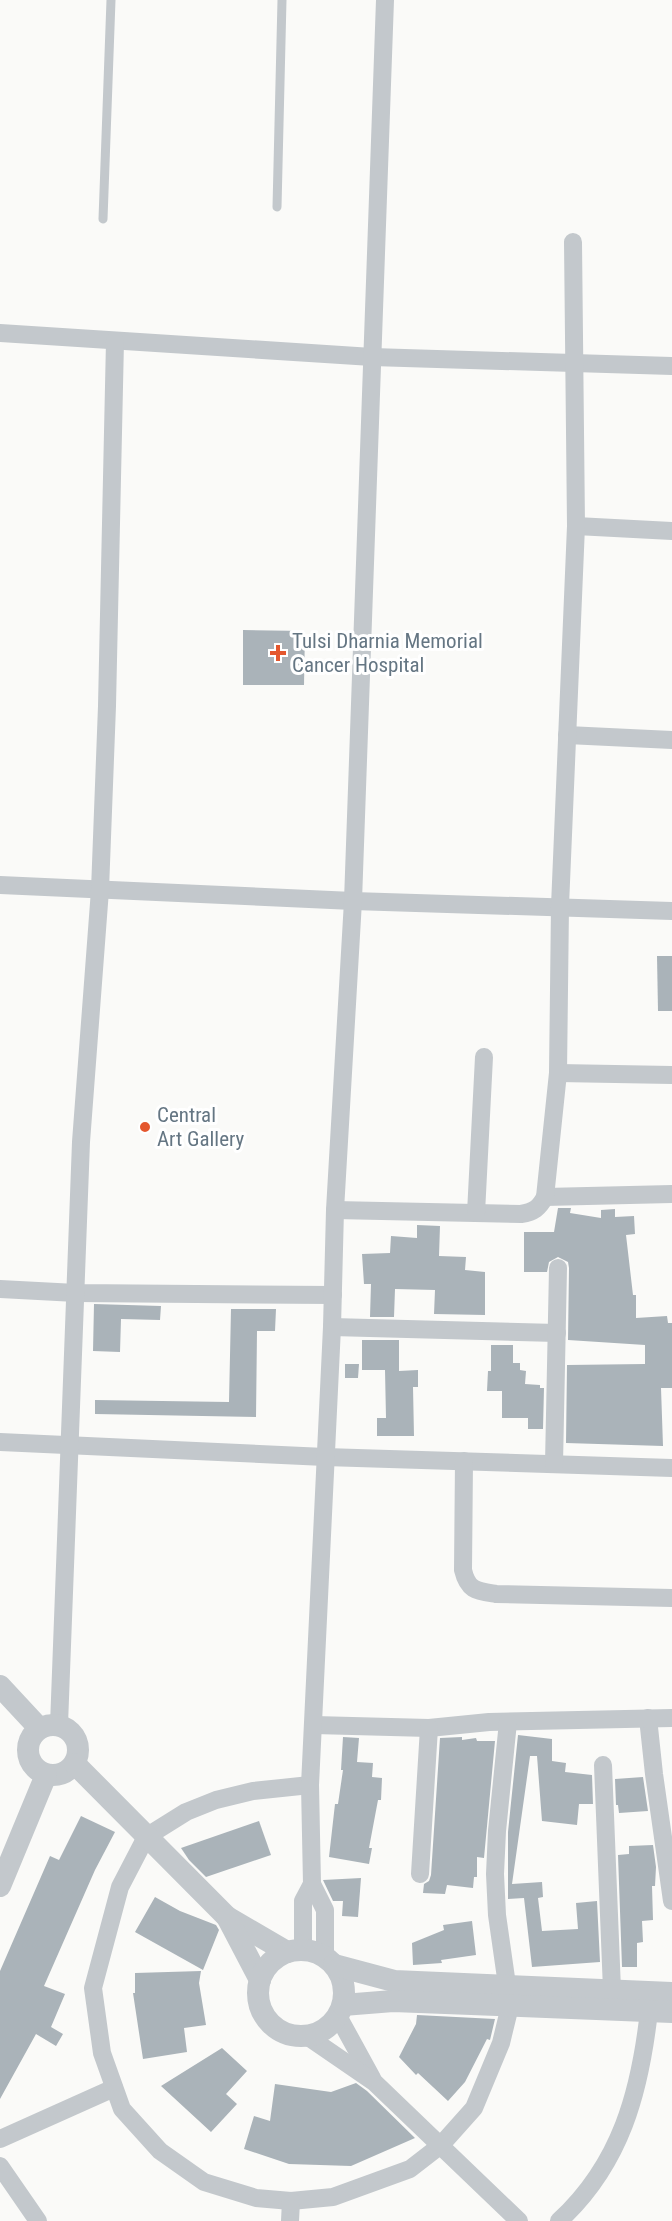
<svg xmlns="http://www.w3.org/2000/svg" width="672" height="2221" font-family="'Roboto Condensed',sans-serif">
	<rect width="100%" height="100%" fill="#fafaf8"/>
	<!-- building -->
	<g fill="#aab3b9">
		<path d="M243,630L305,631L304,685H243Z"/>
		<path d="M657,956H672V1011H658Z"/>
		<path d="M558,1208H571L570,1213L601,1218V1210L615,1209V1217L634,1216L635,1234L626,1235L633,1295H636V1318L667,1316L668,1323H672V1388H661L663,1446L566,1443L567,1365L645,1364V1345L568,1340L569,1268L568,1262L558,1257L549,1262L547,1272H524V1232H554Z"/>
		<path d="M417,1225L440,1226L439,1256L466,1257L465,1270L485,1272V1315L434,1314L435,1290L395,1289L394,1317H370L371,1284H364L362,1254L390,1253L391,1236L417,1238Z"/>
		<path d="M94,1304L161,1306L160,1320L121,1319L120,1352L93,1351Z"/>
		<path d="M231,1309H276L275,1331H257L256,1417L95,1414V1400L229,1402Z"/>
		<path d="M362,1340H399V1371L418,1370V1387H413L414,1436H377V1418H386L385,1370H362Z"/>
		<path d="M491,1345H513V1363H520V1370L526,1371L525,1384L540,1385V1388H544L543,1429H528V1418H502V1391H487L488,1371H491Z"/>
		<path d="M345,1364H359L358,1378H345Z"/>
		<path d="M518,1735L552,1739V1761L566,1763L565,1772L592,1775L593,1804H579L577,1825L542,1821L537,1756H530L512,1884L542,1882L543,1897L538,1898L542,1931L578,1929L576,1903L597,1901L600,1962L532,1967L524,1898L508,1899V1832Z"/>
		<path d="M343,1737L359,1738L357,1762L373,1763L372,1777L382,1778L381,1800H378L369,1848H372L369,1864L329,1857L335,1804H338L343,1770H341Z"/>
		<path d="M462,1737V1740L476,1738L477,1741H495L484,1858L477,1857V1877H474L473,1888L447,1885L445,1894L423,1893L424,1884L429,1881L431,1875L440,1738Z"/>
		<path d="M643,1777L648,1811L619,1813L618,1805H616L615,1779Z"/>
		<path d="M81,1816L115,1832L95,1870L44,1986L65,1994L51,2027L63,2034L56,2046L36,2034L0,2099V1971L50,1856L59,1860Z"/>
		<path d="M259,1821L271,1855L206,1877L189,1860L181,1848Z"/>
		<path d="M653,1845L656,1867L655,1886H652L653,1920L642,1921L643,1942L637,1943V1967H622L618,1855L629,1854V1846Z"/>
		<path d="M361,1878L358,1917L342,1916L343,1901H333L323,1880Z"/>
		<path d="M155,1897L180,1911L216,1925L219,1930L203,1970L135,1932Z"/>
		<path d="M472,1921L476,1955L441,1960L442,1963L413,1965L412,1943L444,1930L443,1925Z"/>
		<path d="M201,1971L199,1983L206,2025L184,2028L187,2052L143,2059L133,1993H135V1973Z"/>
		<path d="M417,2015L495,2019L490,2040L487,2039L465,2082L448,2101L418,2073L416,2075L399,2057L416,2024Z"/>
		<path d="M222,2048L247,2071L226,2094L237,2104L211,2132L161,2086Z"/>
		<path d="M356,2083L367,2091L415,2138L351,2166L289,2164L244,2149L254,2116L270,2121L275,2084L331,2092Z"/>
	</g>
	<g fill="none" stroke-linecap="round" stroke-linejoin="round">
		<!-- service -->
		<g stroke="#c3c8cc" stroke-width="9">
			<path d="M277,207L282,0"/>
			<path d="M103,219L111,0"/>
		</g>
		<!-- minor -->
		<g stroke="#c3c8cc" stroke-width="18">
			<path d="M0,333L372,357L672,366"/>
			<path d="M576,526L672,531"/>
			<path d="M567,735L672,740"/>
			<path d="M0,885L353,901L672,911"/>
			<path d="M558,1073L672,1075"/>
			<path d="M545,1197L672,1194"/>
			<path d="M335,1210L521,1214C534,1212 539,1208 545,1197L558,1073L560,906L576,526L573,242"/>
			<path d="M476,1213L484,1057"/>
			<path d="M0,1289L76,1293L333,1295"/>
			<path d="M332,1327L557,1333"/>
			<path d="M0,1442L325,1457L672,1468"/>
			<path d="M464,1461L463,1570C468,1591 477,1591 496,1594L672,1598"/>
			<path d="M554,1464L558,1268"/>
			<path d="M648,1718L654,1774L672,1901"/>
			<path d="M59,1725L81,1142L100,890L107,706L115,341"/>
			<path d="M314,1725L429,1728L489,1722L672,1718"/>
			<path d="M603,1765L612,1990"/>
			<path d="M310,1785L253,1791L216,1800L186,1812L146,1837L120,1887L93,1988L102,2053L122,2109L160,2151L204,2182L256,2198L291,2201L333,2197L410,2169L441,2145L474,2108L501,2043L510,2006L497,1915L495,1874L497,1831L508,1722"/>
			<path d="M420,1874L429,1728"/>
			<path d="M303,1950V1901L312,1884"/>
			<path d="M325,1957V1910L312,1884L310,1785L332,1327L335,1210L353,901L385,0"/>
			<path d="M338,2016L372,2078"/>
			<path d="M307,2036L374,2082L519,2221"/>
			<path d="M0,2139L114,2088"/>
			<path d="M0,2166L38,2221"/>
			<path d="M290,2221L291,2201"/>
			<path d="M559,2221C621,2164 640,2092 649,2011"/>
		</g>
		<!-- tertiary -->
		<g stroke="#c3c8cc" stroke-width="22">
			<path d="M0,1686L39,1728"/>
			<circle cx="53" cy="1750" r="25"/>
			<path d="M75,1764L227,1917L287,1952"/>
			<path d="M0,1886L46,1775"/>
			<path d="M227,1917L260,1980"/>
			<circle cx="301" cy="1993" r="43"/>
			<path d="M334,1965L394,1981L672,1993"/>
			<path d="M343,2005L393,2001L672,2012"/>
		</g>
	</g>
	<!-- markers -->
	<g fill="#e4572e" stroke="#fff" stroke-width="2">
		<path d="M275 644h6v6h6v6h-6v6h-6v-6h-6v-6h6z"/>
		<circle cx="145" cy="1127" r="6"/>
	</g>
	<g text-anchor="middle" stroke-width="6" stroke-linejoin="round" paint-order="stroke">
		<!-- poi labels -->
		<g font-size="21" fill="#657683" stroke="#fff" text-anchor="start">
			<text x="292" y="648">Tulsi Dharnia Memorial<tspan x="292" dy="24">Cancer Hospital</tspan></text>
			<text x="157" y="1122">Central<tspan x="157" dy="24">Art Gallery</tspan></text>
		</g>
	</g>
</svg>
